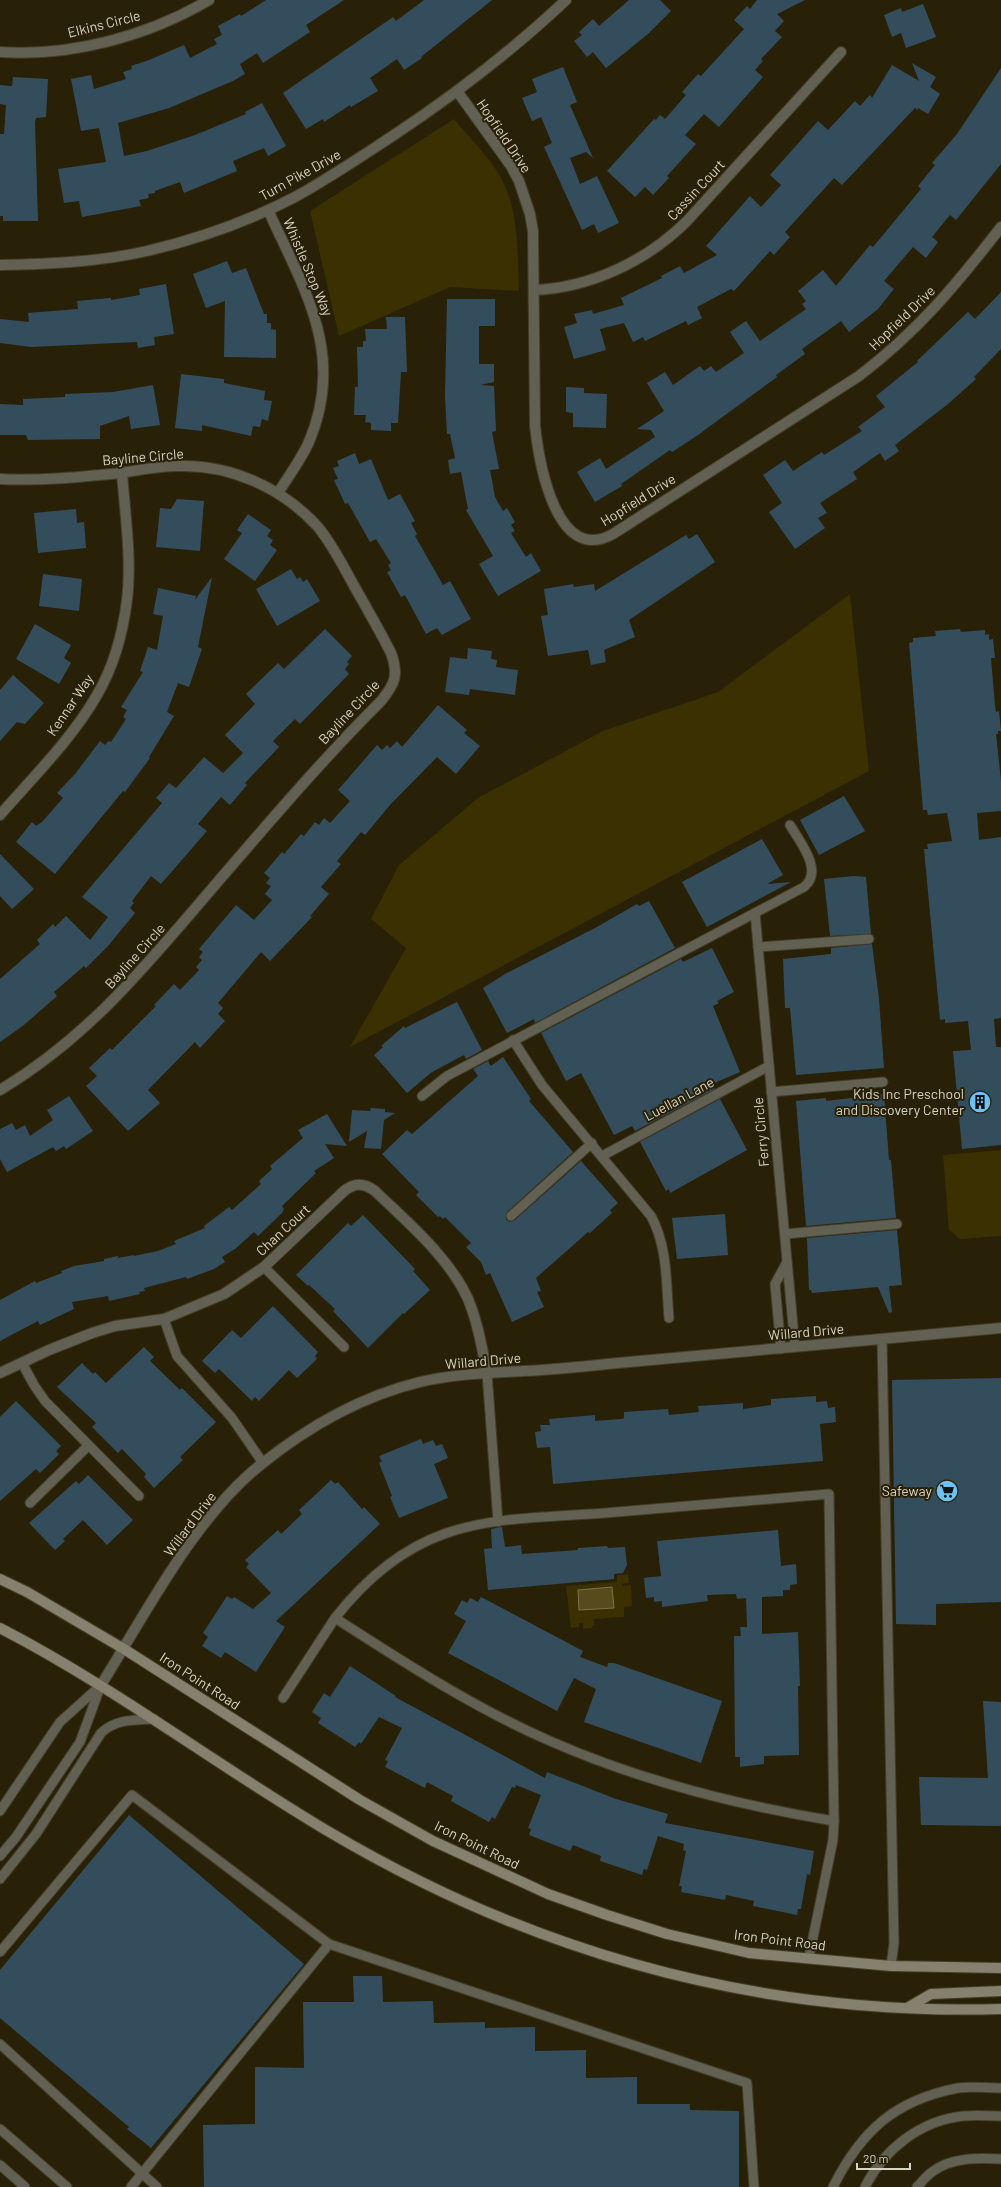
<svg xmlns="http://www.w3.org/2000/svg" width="1001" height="2187" font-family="Barlow,sans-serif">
	<rect width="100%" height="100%" fill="#282108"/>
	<!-- green -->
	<g fill="#3b3002">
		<path d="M454,119C468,136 485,153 497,171C520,207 517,251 519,291L450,287L339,336L310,211Z"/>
		<path d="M850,594L869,771L350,1047L406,948L371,919L399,865L478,798L603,731L718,692Z"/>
		<path d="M1001,1150V1236L960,1239L949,1230L943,1155Z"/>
		<path d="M628,1574L629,1583L622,1584V1586L631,1585L632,1606L624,1607V1617L594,1619V1625L592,1626V1628L583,1629V1623H579V1627L571,1628L566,1586L617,1582V1575Z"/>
	</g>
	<!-- water -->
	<path fill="#574a1d" stroke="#7e734f" d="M612,1587L614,1608L579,1610L578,1590Z"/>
	<!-- building -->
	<g fill="#344d5d">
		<path d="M266,0H344L306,25L310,32L263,63L257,53L240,64L245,74L233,81L169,108L118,123L124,156L147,151L195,135L246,114L245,112L262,103L286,146L268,156L264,148L233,161L237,171L184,193L180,182L155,191V193L148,194L149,198L139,200L141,206L82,217L79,201L64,203L58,169L106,162L99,128L81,131L71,79L91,75L94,89L126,79L123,72L132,69L131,66L149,60L184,45L190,58L217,44L214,39L222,35L218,26L240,14L241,16Z"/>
		<path d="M424,0H492L421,57L422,58L404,70L397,59L370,78L378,91L351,107L350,105L324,122L323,119L306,129L283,93L393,17L396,21Z"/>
		<path d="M629,0H660L671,11L648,34L606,68L593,52L587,57L574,41L582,35L579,32L593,19L599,26Z"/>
		<path d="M757,0H805L777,14L784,21L775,31L782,37L761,59L763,61L755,70L763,77L719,127L704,114L685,135L696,144L667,176L669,178L653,195L645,187L635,197L607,171L654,119L656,120L660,115L665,119L686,95L682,92L698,74L701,76L744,29L734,20L747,6L750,9Z"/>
		<path d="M923,4L936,37L906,48L901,33L892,37L884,15L901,8L902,12Z"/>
		<path d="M912,63L936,77L930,87L940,94L928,114L918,108L917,110L915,108L842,185L834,178L785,232L790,237L774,255L770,251L734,291L731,289L697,307L702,318L688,325L686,321L645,341L643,337L633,342L624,323L600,329L606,350L574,359L564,327L577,323L574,314L592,310L593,314L624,305L621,298L662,278L661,276L680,266L684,273L717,255L706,246L750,196L761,207L781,185L770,175L818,121L828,130L855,101L860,106L870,95L872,98L892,65L919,81Z"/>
		<path d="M563,67L577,102L570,105L593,158L586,152L570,158L580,184L597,176L619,223L598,233L594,224L582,230L544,147L552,143L541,117L532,121L522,98L537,92L532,79Z"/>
		<path d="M1001,68V164L956,220L950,215L932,237L938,242L926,258L913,247L884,281L894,289L878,309L849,332L841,321L802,349L805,354L776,375L777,377L698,435L672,452L670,450L621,484L622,486L595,502L577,472L600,458L606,469L655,437L651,430L637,429L664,411L647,383L665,372L673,385L700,366L704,371L711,366L716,372L744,353L730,332L746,321L760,341L806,309L802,304L806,301L798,291L823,270L836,286L870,245L873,247L921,189L918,186L935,165L932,163L957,134Z"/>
		<path d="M13,77L48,79L46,117L36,118L35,122L38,221H3V216H0V134H4L6,105L0,104V85L12,86Z"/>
		<path d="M227,261L232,273L246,268L264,314H267V323H271V329L276,330V358L224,357L225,301L206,308L193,274Z"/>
		<path d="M166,284L174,334L154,337L155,345L138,348L137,342L31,347L0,343V319L29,322L28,313L78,309L77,301L111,298V300L140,295L139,289Z"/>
		<path d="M1001,292V349L974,377L976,379L948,404L895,445L899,451L885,461L880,453L853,472L857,479L820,503L827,513L818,518L825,528L795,549L769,512L782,503L763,475L785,460L793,471L822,452L824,455L862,431L858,427L885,407L876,396L918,362L917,361L968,312L975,319Z"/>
		<path d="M447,299H495V326H479V364H494V382L480,385L494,386L496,431L492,432L499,469L490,470L495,497L503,511L507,508L515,522L511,525L515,531L511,533L526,557L531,553L541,571L498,596L479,564L493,556L466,510L468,509L461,472L450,474L448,460L455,458L450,434H447L445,396Z"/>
		<path d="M386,317H405L407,372H401L398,423H391V431L371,430V423L365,422L366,415H354L355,387H358L357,347H363V341H366L365,329H387Z"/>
		<path d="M181,374L224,379V383L265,391L264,400L272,401L268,421L262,419L260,427L253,426L251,436L202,425V431L175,428Z"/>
		<path d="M153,385L160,425L131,429L129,416L100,426V439L28,440L26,435H0V404L23,405V399L65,397V394L113,392Z"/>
		<path d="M566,387L584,388V393L607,394L606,428L573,427V413L566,412Z"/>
		<path d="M355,453L359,464L371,459L388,500L400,494L415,521L411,523L417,534L415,536L443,585L450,581L471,619L442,635L437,628L426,634L405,595L401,597L387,572L391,570L388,565L391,563L376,539L370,542L348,503L345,504L334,480L338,479L333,468L339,466L337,461Z"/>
		<path d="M177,499L204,501L200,551L156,547L160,508L171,509Z"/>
		<path d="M76,509L77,523L84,522L86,548L38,553L34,513Z"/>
		<path d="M248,514L271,530L267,536L273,540L270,545L277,550L255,581L224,559L242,533L237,530Z"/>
		<path d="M697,534L715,562L629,620L635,637L604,650L606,662L591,665L588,650L548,656L541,616L548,615L544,589L573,584L574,587L594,584L595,591L686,535L689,539Z"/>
		<path d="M291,569L297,579L300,577L303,582L307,579L320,601L277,626L256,589Z"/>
		<path d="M43,574L82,579L79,611L39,606Z"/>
		<path d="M212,577L198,647L202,649L189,687L178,683L167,712L174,716L149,757L150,758L125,792L123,791L55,874L16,842L32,822L36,826L42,822L63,798L57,793L75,774L100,741L105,745L109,741L111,742L126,719L123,717L127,710L121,707L143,672L140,671L148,647L157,650L163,616L153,614L158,588L196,596L195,600Z"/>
		<path d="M35,624L71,645L64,658L71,663L59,684L16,659Z"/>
		<path d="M325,629L352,656L347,662L349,664L345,669L349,674L300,724L295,719L273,741L279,747L245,783L247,785L230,805L221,797L198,824L207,831L161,884L151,876L132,901L134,903L130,908L135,913L108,946L86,968L84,966L54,992L57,996L24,1025L0,1042V979L40,944L37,940L53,924L55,927L66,916L90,940L108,917L82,897L162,803L156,798L169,783L176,788L204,757L223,773L243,753L225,735L255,704L246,694L278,663L284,669Z"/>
		<path d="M960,629L961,632L985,630V635L989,634V640L993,639L995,658H991L995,706L996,712L999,711L1001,731H998V734H996L1001,781V811L977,813L979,840L1001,837V1018L994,1019L996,1047H1001V1145L962,1149L953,1051L971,1050L968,1021L945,1023V1019L940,1020L924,849H928L927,844L952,841L947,813L928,815L927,810H923L909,643L913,642V638L936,636L935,631Z"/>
		<path d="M468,648L492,651L491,659L497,660L496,667L518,670L515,695L470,689L469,695L445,692L450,657L467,659Z"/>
		<path d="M13,675L44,703L25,724L17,722L0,741V690Z"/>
		<path d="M438,705L467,730L464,733L480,746L456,774L437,757L390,805L365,835L361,832L337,861L341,864L321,887L329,894L310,916L312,917L270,961L261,952L218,1003L223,1008L218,1014L225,1021L200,1048L195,1042L148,1090L160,1103L128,1131L86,1086L97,1076L89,1068L110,1048L112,1050L156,1006L154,1005L174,984L180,990L199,970L196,967L202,960L199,957L203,952L199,949L236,905L254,920L272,900L265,894L271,886L266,883L270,878L264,873L282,852L284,854L301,834L304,836L315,822L319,825L324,818L330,823L350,801L338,790L377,745L382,750L387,745L390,748L397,741L402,747Z"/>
		<path d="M844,796L865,831L819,855L800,820Z"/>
		<path d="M762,839L783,875L767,884L791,882L707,927L682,882Z"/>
		<path d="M0,854L34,889L12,909L0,896Z"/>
		<path d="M854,876L866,877L871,934L830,936L824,879Z"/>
		<path d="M649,901L675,948L535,1023L534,1019L507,1033L483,988L505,974L595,928L637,904L639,906Z"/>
		<path d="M872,944L879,999L884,1068L796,1075L790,1008H785L783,959L831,954V948Z"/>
		<path d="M712,948L734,992L717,1001L719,1003L713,1006L740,1072L712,1084L715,1089L635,1131L632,1126L614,1135L581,1073L566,1081L541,1033L681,959L683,962Z"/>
		<path d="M457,1002L482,1050L466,1059L464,1055L432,1072L407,1093L374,1055L383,1047L381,1046L404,1026L405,1028Z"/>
		<path d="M503,1057L531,1099L529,1101L573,1152L507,1212L506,1220L510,1222L515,1220L581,1161L618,1203L610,1210L612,1213L602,1222L590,1233L588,1232L536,1278L541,1291L537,1292L544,1307L512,1322L490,1273L486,1275L481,1262L466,1247L471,1243L445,1217L443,1219L440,1216L438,1217L416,1195L419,1192L382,1154L407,1130L412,1134L478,1076L473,1069L488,1061L491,1066Z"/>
		<path d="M884,1094L889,1160H891L896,1218L806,1226L796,1101L826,1098V1101Z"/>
		<path d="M69,1096L93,1131L66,1149L64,1146L56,1151L53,1147L7,1172L0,1159V1129L12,1123L16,1130L25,1125L30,1136L53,1120L47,1110Z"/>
		<path d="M720,1099L747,1150L670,1193L669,1189L666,1191L640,1142Z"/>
		<path d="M371,1108L385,1109V1112L395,1113L384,1120L381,1149L364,1148L367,1131L349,1142L352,1110L370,1111Z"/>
		<path d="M327,1114L347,1146L325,1144L334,1158L314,1171L316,1173L282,1206L284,1209L282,1213L258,1236L254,1232L235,1249L222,1257L225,1262L214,1269L187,1279L186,1277L144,1288L145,1291L139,1292L140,1294L109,1301L108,1296L72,1302L74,1309L40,1325L38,1321L0,1341V1300L35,1281L36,1283L62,1273L61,1271L74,1266L104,1261V1259L118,1256V1258L134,1255V1256L158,1251L176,1244L174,1241L205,1228L204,1226L229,1207L232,1210L261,1184L259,1181L272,1169L270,1166L303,1138L298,1130Z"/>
		<path d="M725,1214L728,1255L677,1259L672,1218Z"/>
		<path d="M363,1215L415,1269L413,1271L430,1290L404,1314L403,1313L368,1348L333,1311L335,1309L309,1285L308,1286L296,1275L348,1223L351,1226Z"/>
		<path d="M897,1230L902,1285L889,1286L892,1312L889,1313L878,1287L812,1293L811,1290H809L807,1238Z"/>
		<path d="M273,1306L318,1352L315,1356L317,1359L297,1378L289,1370L259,1401L255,1397L252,1401L219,1369L215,1373L202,1361L232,1330L241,1338Z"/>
		<path d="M144,1347L154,1357L150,1361L180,1390L182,1388L216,1422L180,1457L183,1460L154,1488L144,1477L146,1474L122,1449L118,1453L92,1427L96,1423L57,1387L82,1363L93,1374L95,1372L106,1383Z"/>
		<path d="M1001,1378V1602L936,1604V1625L896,1624L892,1380Z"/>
		<path d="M816,1396V1402L827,1401L828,1408L835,1407L836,1422L820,1424L823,1461L553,1484L550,1447L537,1448L535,1432L541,1431L540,1425H550L549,1419L595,1415V1421L621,1419L624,1418V1412L668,1409L669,1415L699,1412L698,1406L743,1403V1409L771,1405V1399Z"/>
		<path d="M16,1401L61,1446L56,1451L59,1454L40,1473L36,1469L0,1501V1417Z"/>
		<path d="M421,1439L423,1444L433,1440L436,1446L442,1444L448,1458L434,1464L448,1498L399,1518L390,1497L392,1496L379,1463L382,1461L379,1456Z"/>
		<path d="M88,1475L133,1520L107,1545L83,1520L63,1539L65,1541L55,1550L29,1523L76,1481L79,1484Z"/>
		<path d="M331,1480L335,1484L338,1482L362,1509L364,1507L380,1524L276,1621L285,1627L256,1672L225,1652L221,1658L202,1646L208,1637L203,1633L227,1596L232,1599L234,1597L253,1609L271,1593L246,1567L249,1564L245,1560L278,1530L281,1534L302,1514L299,1510Z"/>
		<path d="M502,1527L505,1547L521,1545L522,1554L578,1550V1548L607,1546L608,1548L625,1547L627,1565L623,1573L614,1574V1579L488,1590L484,1549L492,1548L491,1529Z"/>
		<path d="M778,1530L781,1566L796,1564L797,1584L790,1585V1590H783V1596L762,1597V1634L798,1632L800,1686H798L799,1755L764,1756V1764L740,1767V1757H735L734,1636H741L740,1627H747L746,1598L737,1599L736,1594L707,1595L708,1601L662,1607V1601L654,1602V1597L646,1598L644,1578L661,1576L657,1541Z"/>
		<path d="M481,1597L583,1651L580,1657L607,1667L608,1663H614L722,1701L701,1763L584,1722L596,1689L574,1678L557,1711L448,1653L466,1621L454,1614L462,1600L467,1603L470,1598L478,1602Z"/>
		<path d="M350,1666L396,1696L395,1697L545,1778L547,1772L616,1799L668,1814L665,1823L814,1851L810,1875L807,1874L801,1909H798L797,1915L753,1906L754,1901L726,1895L725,1900L681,1892L682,1886H679L686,1851L683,1850L684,1844L658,1836L647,1870L644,1869L642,1875L600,1861L601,1856L573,1845L570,1851L529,1835L531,1829L528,1828L541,1795L516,1785L515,1788L512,1787L495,1819L492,1817L489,1822L451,1801L453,1796L427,1782L425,1788L385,1767L388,1761L385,1760L402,1728L379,1717L361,1744L359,1742L355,1747L318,1723L321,1718L312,1712L324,1693L330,1697Z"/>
		<path d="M983,1701L1001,1702V1826L921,1825L919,1777L988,1778Z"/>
		<path d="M129,1815L304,1964L151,2148L127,2129L129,2127L0,2018V1970Z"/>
		<path d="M353,1976H382L383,2002L433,2001L434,2023L485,2022V2028L535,2027V2051L586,2050V2078L637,2077V2104H690V2110L739,2111V2187H204L203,2125L255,2124V2067L304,2068L303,2002H354Z"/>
	</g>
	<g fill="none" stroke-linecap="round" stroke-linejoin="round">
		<!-- service casing -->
		<g stroke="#443e26" stroke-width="11">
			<g id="service">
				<path d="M755,913L795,1347"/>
				<path d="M758,947L869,939"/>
				<path d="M513,1040L542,1085L651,1216C668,1247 666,1284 669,1318"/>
				<path d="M771,1092L883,1082"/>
				<path d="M422,1096L447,1076L804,887C824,871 800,842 790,825"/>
				<path d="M602,1156L769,1066"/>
				<path d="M511,1216L592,1143"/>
				<path d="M785,1234L897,1224"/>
				<path d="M264,1267L344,1347"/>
				<path d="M164,1319L177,1356L232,1418L263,1463"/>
				<path d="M882,1339L894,1943L891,1966"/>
				<path d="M781,1349L775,1284L787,1262"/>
				<path d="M22,1363L34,1385L45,1401L139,1496"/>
				<path d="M487,1373L498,1522"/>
				<path d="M829,1494L834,1821C736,1805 641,1781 550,1741C474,1708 405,1663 335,1618C364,1581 399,1550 444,1534C494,1516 553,1517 605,1513C680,1507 754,1500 829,1494Z"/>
				<path d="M30,1503L88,1446"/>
				<path d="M283,1698L335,1618"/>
				<path d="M0,1811L60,1722L100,1686"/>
				<path d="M0,1856L16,1837L80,1742L101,1685"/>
				<path d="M0,1879L36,1834L101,1733C116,1719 134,1720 154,1719"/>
				<path d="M0,1952L132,1795L329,1944L747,2083L754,2187"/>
				<path d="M809,1957L833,1840L834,1821"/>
				<path d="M0,2044L157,2187"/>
				<path d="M0,2129L67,2187"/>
				<path d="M0,2165L25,2187"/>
				<path d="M131,2187L329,1944"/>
				<path d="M833,2187C861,2131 895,2100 958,2088C971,2086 987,2088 1001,2088"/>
				<path d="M865,2187C884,2149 921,2120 964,2116C976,2115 989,2116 1001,2116"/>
				<path d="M917,2187C922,2182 926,2176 932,2172C951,2157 979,2158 1001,2159"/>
			</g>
		</g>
		<!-- minor casing -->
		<g stroke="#443e26" stroke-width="12">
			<g id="minor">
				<path d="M0,52C71,57 148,36 209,0"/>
				<path d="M457,91L511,166L519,181L530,214L533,231L535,426C539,462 556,566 613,534L859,376C918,331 956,285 1001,227"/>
				<path d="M268,210C304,289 347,355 308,444C300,461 288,477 278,493"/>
				<path d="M0,265C50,264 99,262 147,251C198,239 249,221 295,197C328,179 359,158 391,137C453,96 512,51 566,0"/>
				<path d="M534,290C590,288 647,261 687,221L841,52"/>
				<path d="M0,479C40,481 81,477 121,473C140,470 159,466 178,466C230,464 283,488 318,527C332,544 342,564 353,584C366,607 379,629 391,653C399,675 395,684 381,701C320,762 265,827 209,892C144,968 87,1038 0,1090"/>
				<path d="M0,815C33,777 72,739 97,695C114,666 123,632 127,600C132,559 125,514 122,473"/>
				<path d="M0,1373L49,1350L92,1333L115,1326L164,1319L224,1294L264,1267L343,1192C353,1183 363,1182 375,1191C408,1223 449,1257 468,1299C478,1323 482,1348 487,1373"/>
			</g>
		</g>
		<!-- tertiary casing -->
		<g stroke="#443e26" stroke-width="12">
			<path id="tertiary" d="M101,1685C146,1613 194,1519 259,1466C306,1428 362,1396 420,1382C454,1374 489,1373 523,1371C551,1370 579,1367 607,1364C738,1352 870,1340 1001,1328"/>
		</g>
		<!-- secondary casing -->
		<g stroke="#443e26" stroke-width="12">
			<g id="secondary">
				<path d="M0,1579L27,1592L124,1649L360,1800L433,1841L548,1894L607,1915L667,1934L749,1953L891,1966L1001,1968"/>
				<path d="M0,1628C116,1688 219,1767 331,1833C538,1955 760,2016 1001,2009"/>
				<path d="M907,2008L931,1994L1001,1991"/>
			</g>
		</g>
		<!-- service -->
		<use href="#service" stroke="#625f53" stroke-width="9"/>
		<!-- minor -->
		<use href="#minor" stroke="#625f53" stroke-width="10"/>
		<!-- tertiary -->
		<use href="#tertiary" stroke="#625f53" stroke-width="10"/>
		<!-- secondary -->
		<use href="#secondary" stroke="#86816f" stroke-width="10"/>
	</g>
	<!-- icons -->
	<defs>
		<g id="building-disc" transform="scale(1.15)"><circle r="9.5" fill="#6ec2f3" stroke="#282108"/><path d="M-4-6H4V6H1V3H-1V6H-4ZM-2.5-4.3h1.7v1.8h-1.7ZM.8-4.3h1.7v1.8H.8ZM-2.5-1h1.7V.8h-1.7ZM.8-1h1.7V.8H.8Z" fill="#111"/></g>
		<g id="supermarket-disc" transform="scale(1.15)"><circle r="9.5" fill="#6ec2f3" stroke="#282108"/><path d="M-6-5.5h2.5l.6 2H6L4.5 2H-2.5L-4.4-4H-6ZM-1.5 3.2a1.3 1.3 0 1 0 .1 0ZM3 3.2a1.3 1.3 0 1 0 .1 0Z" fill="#111"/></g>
	</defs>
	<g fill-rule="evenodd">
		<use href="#building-disc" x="980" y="1102"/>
		<use href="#supermarket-disc" x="947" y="1491"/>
	</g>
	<g text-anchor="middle" stroke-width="4" stroke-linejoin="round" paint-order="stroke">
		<!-- street labels -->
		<g font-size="14" fill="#d8d4c5" stroke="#282108">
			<text transform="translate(104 24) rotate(-14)" y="5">Elkins Circle</text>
			<text transform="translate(504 136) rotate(56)" y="5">Hopfield Drive</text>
			<text transform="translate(300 175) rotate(-29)" y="5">Turn Pike Drive</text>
			<text transform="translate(696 190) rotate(-47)" y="5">Cassin Court</text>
			<text transform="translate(308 267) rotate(67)" y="5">Whistle Stop Way</text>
			<text transform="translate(902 318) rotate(-44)" y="5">Hopfield Drive</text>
			<text transform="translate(143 457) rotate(-5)" y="5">Bayline Circle</text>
			<text transform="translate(638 500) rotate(-32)" y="5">Hopfield Drive</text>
			<text transform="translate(70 705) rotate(-56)" y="5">Kennar Way</text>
			<text transform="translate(349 712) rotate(-47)" y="5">Bayline Circle</text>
			<text transform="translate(135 956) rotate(-48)" y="5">Bayline Circle</text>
			<text transform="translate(679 1099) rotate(-28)" y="5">Luellan Lane</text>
			<text transform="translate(761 1132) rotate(-95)" y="5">Ferry Circle</text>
			<text transform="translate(283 1230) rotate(-43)" y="5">Chan Court</text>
			<text transform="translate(806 1332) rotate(-5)" y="5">Willard Drive</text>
			<text transform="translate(483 1361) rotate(-5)" y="5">Willard Drive</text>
			<text transform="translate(190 1524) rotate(-53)" y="5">Willard Drive</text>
			<text transform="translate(200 1681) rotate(33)" y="5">Iron Point Road</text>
			<text transform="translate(477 1845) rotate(26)" y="5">Iron Point Road</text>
			<text transform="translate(780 1940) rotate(7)" y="5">Iron Point Road</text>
		</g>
		<!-- poi labels -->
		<g font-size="14" fill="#d8d4c5" stroke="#282108" text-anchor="end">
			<text x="964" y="1099">Kids Inc Preschool<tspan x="964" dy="16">and Discovery Center</tspan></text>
			<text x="932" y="1496">Safeway</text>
		</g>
	</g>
	<!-- scale -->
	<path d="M857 2163v6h53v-6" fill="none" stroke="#d8d4c5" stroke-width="2"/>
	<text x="863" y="2163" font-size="12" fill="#d8d4c5" stroke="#282108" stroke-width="3" paint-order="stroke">20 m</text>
</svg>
